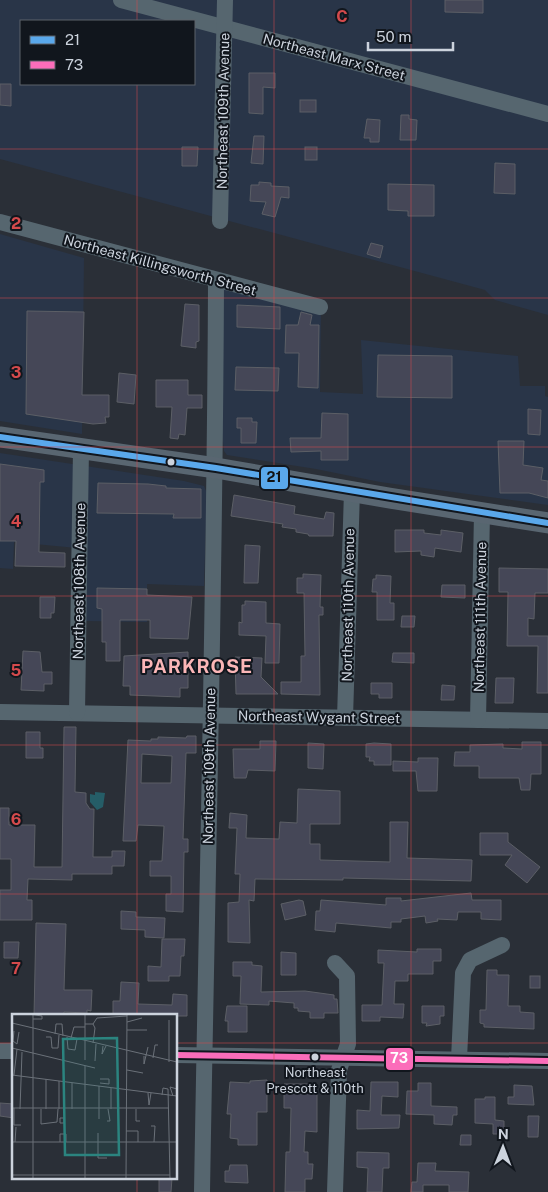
<svg xmlns="http://www.w3.org/2000/svg" width="548" height="1192" font-family="'Public Sans',sans-serif">
	<rect width="100%" height="100%" fill="#2a2f37"/>
	<!-- built -->
	<g fill="#293548" fill-rule="evenodd">
		<path d="M0,0H548V315L495,300L485,290L0,159ZM21,21H194V84H21Z"/>
		<path d="M0,234L84,258L82,434L0,421Z"/>
		<path d="M222,286L321,310L320,392L363,394L361,340L518,356L520,386H545V396L548,397V505L380,482L316,469L227,455L224,451L222,434Z"/>
		<path d="M0,453L184,481L204,486L207,493L204,586L147,584V622L86,621L87,549L14,542L13,569L0,568Z"/>
	</g>
	<!-- water -->
	<path fill="#255d67" d="M95,792L105,793L103,807L97,810L90,802V794L95,795Z"/>
	<!-- building -->
	<g fill="#454757" stroke="#5c5f66" fill-rule="evenodd">
		<path d="M445,0H483V13L445,12Z"/>
		<path d="M249,73H275V88L263,87V114L249,113Z"/>
		<path d="M0,84H11V106L0,105Z"/>
		<rect x="300" y="100" width="16" height="12"/>
		<path d="M401,115H409V119L417,120L416,140H400Z"/>
		<path d="M367,119L380,120L379,142H370V138H364Z"/>
		<path d="M254,136H264L263,164L251,163Z"/>
		<path d="M182,147H198L197,166H182Z"/>
		<rect x="305" y="147" width="12" height="13"/>
		<path d="M495,163L515,164V194L494,193Z"/>
		<path d="M259,182L271,183V186L289,187V198L281,197L275,217L262,214L266,202L250,201L251,185H259Z"/>
		<path d="M388,184L434,185V216H408V211L388,210Z"/>
		<path d="M371,243L383,246L380,258L367,254Z"/>
		<path d="M185,304L199,305V341L196,342V348L181,346Z"/>
		<path d="M237,305L280,307V329L237,327Z"/>
		<path d="M27,311L84,312L82,395H109V417H105L106,423L93,424L26,414Z"/>
		<path d="M301,312L312,315L310,325H319L318,388L298,387L299,353H285L286,325H298Z"/>
		<path d="M378,355L452,356V398L377,397Z"/>
		<path d="M236,367L279,368L278,391L235,390Z"/>
		<path d="M119,373L136,375L134,404L117,402Z"/>
		<path d="M156,380H188V395H202V408H187L185,435L179,434L178,439L170,438L172,407H156Z"/>
		<path d="M528,409L541,410L540,435L528,434Z"/>
		<path d="M322,413L348,414V460H321V451L291,452L290,438H321Z"/>
		<path d="M237,418H252V422H257L256,443H241V428H237Z"/>
		<path d="M498,441H524L523,465L543,468L541,480L548,481V498L529,493H500Z"/>
		<path d="M0,464L44,470V482H40L39,552L65,553V567L15,566L16,541H0Z"/>
		<path d="M98,483L148,484L166,486V488L201,489V518H173L174,514L97,513Z"/>
		<path d="M234,495L295,506L294,514L324,519L326,512L334,513L333,536H309L308,534L296,532V529L282,527L283,524L231,516Z"/>
		<path d="M395,530H424V533L441,535V530L463,533L461,552L435,548L434,557L421,555V551L395,552Z"/>
		<path d="M245,545L260,546L258,583H244Z"/>
		<path d="M499,568L548,569V593H535L534,619L528,618V636H548V693H537L538,646H507L508,592H499Z"/>
		<path d="M303,574L321,575L320,607H323V615H319L320,695L281,694V682H301V656H305L304,593H297V578H303Z"/>
		<path d="M376,575L391,576L390,603H394V620H377V592H372L373,579H376Z"/>
		<path d="M442,585H465V598L441,597Z"/>
		<path d="M97,588L147,589V595L192,597L188,639L150,638V620H120V661H106V642H102V609L97,608Z"/>
		<path d="M40,597H55L54,613H51V618H40Z"/>
		<path d="M245,601L266,602V623L280,624L279,663H265L266,636L239,635V622L242,623V605H245Z"/>
		<path d="M402,616H415L414,627H401Z"/>
		<path d="M23,651L40,652L42,672H52V684H44V691L21,690Z"/>
		<path d="M188,652V688H180V697L130,695V686H123L124,656Z"/>
		<path d="M393,653H414V663L392,662Z"/>
		<path d="M235,657L262,658L261,677L278,694H236Z"/>
		<path d="M496,678H514L513,703H495Z"/>
		<path d="M371,683H392V698H379V694H371Z"/>
		<path d="M442,685L455,686L454,700H441Z"/>
		<path d="M64,727H76L75,792L86,793V803L90,809H94L93,857H112V851H125L124,866H112V874H72V880L28,879L27,900H32V920H0V890H11V859H0V808H9V825H35L34,867H62Z"/>
		<path d="M26,732H40V748H43V758H26Z"/>
		<path d="M187,736H196V753H186L183,839H188V852H184L183,912L166,911V894H171V876H150V861H162L164,826L138,825L136,841H123L128,740L151,741V739H158V737L186,738ZM142,754L172,756L171,783H141Z"/>
		<path d="M260,741H276L275,771L248,770L246,778H234L233,749H260Z"/>
		<path d="M522,742H541V774H531L530,790H521L519,778H479V766H454L455,752H470V745L503,744V748L522,749Z"/>
		<path d="M308,743L324,744L323,769L308,768Z"/>
		<path d="M374,743L391,744V765H374V761H369L370,757H366V744Z"/>
		<path d="M418,758H438L437,791H418L416,771H393V761L418,762Z"/>
		<path d="M298,789L340,791V824H310V844H320V860L390,862V822H408L407,858L472,860L471,881L343,878V880L255,879L254,901L249,900L250,943L228,942V903L239,902L240,874H235L237,828H229L230,813L247,815L246,838L279,839L280,822L297,823Z"/>
		<path d="M480,833H508V842L540,867L527,883L505,865L512,855H480Z"/>
		<path d="M471,893L472,900H501V920L481,919V912H458L457,920L437,919L438,921L426,923L425,916L401,919V922H391V928L336,923L335,932L315,930L316,911H320L321,900L386,905V898H401V901Z"/>
		<path d="M299,900L303,901L306,915L285,920L281,904Z"/>
		<path d="M121,911L136,912V917L165,918L164,938L145,937V930L121,929Z"/>
		<path d="M36,923L66,924L64,990H92L91,1011L87,1010V1013L64,1012L63,1016H34Z"/>
		<path d="M162,939H185L184,956H181L180,976H169V981H148V966L161,967Z"/>
		<path d="M4,942H19L18,958H4Z"/>
		<path d="M417,949H441V961H433V974H408V981H395L394,1004H404L403,1018L380,1017V1021H362V1005H382L384,963H378V950L417,952Z"/>
		<path d="M281,952L296,953V975H281Z"/>
		<path d="M233,962H252V965L262,966L261,992L305,991L334,995V999H337L338,1013H324V1018H310V1012L298,1011V1008H294V1003L269,1001V1005L240,1004L241,976H233Z"/>
		<path d="M487,970H497V975H509L508,1006H520V1012L534,1013V1029L484,1027V1024L480,1023V1010H486Z"/>
		<rect x="530" y="976" width="10" height="12"/>
		<path d="M121,982L139,983L138,1004L172,1005L173,994L187,995V1016H113V1001H120Z"/>
		<path d="M227,1006H247V1032H228V1021H225Z"/>
		<path d="M422,1006H444V1016H440V1024L426,1026L427,1023H422Z"/>
		<path d="M267,1080V1112H257V1145H238V1139L230,1138L231,1114H227L230,1082L250,1083V1081Z"/>
		<path d="M371,1082H398V1097L382,1096L381,1115H400L399,1128L357,1129V1110L370,1111Z"/>
		<path d="M418,1083H431V1106L457,1107V1115H453L452,1125L434,1124V1115L406,1114L407,1091H418Z"/>
		<path d="M284,1084H310V1092L317,1093V1132L305,1131L304,1152H308V1164H313L312,1179H305V1192H285L286,1152H290L291,1108H284Z"/>
		<path d="M514,1085L532,1086L534,1105L508,1104V1097H514Z"/>
		<path d="M485,1097H495V1120L504,1121V1134H493V1124L475,1123V1099H485Z"/>
		<path d="M0,1103L14,1104V1118L0,1116Z"/>
		<path d="M528,1116H539L538,1137H528Z"/>
		<path d="M461,1135H471V1145H460Z"/>
		<path d="M357,1152L389,1153V1168H383L382,1192H367L368,1168L357,1167Z"/>
		<path d="M418,1163H436L435,1171L469,1172L468,1192H449V1185H423V1192H411L412,1182H417Z"/>
		<path d="M230,1165H247L248,1183L225,1182V1171H229Z"/>
		<path d="M159,1178H172L171,1192H159Z"/>
	</g>
	<g fill="none" stroke-linecap="round" stroke-linejoin="round">
		<!-- minor -->
		<g stroke="#56666f" stroke-width="16">
			<path d="M121,0L548,114"/>
			<path d="M220,221L225,0"/>
			<path d="M0,222L320,307"/>
			<path d="M0,712L548,721"/>
			<path d="M77,713L81,449"/>
			<path d="M345,718L352,491"/>
			<path d="M478,720L482,513"/>
			<path d="M335,963L347,976L348,1044L339,1070L335,1192"/>
			<path d="M0,1051H14"/>
			<path d="M176,1055L548,1061"/>
			<path d="M459,1059L463,973L470,960L502,945"/>
			<path d="M202,1192C207,888 215,584 216,280"/>
		</g>
		<!-- major -->
		<path stroke="#596671" stroke-width="21" d="M0,437L216,468L389,498L548,523"/>
		<!-- bus-1 casing -->
		<g stroke="#11161d" stroke-width="10">
			<path id="bus-1" d="M0,437L216,468L548,523"/>
		</g>
		<!-- bus-2 casing -->
		<g stroke="#11161d" stroke-width="10">
			<path id="bus-2" d="M176,1055L548,1061"/>
		</g>
		<!-- bus-1 -->
		<use href="#bus-1" stroke="#5aa8eb" stroke-width="6"/>
		<!-- bus-2 -->
		<use href="#bus-2" stroke="#fb6dba" stroke-width="6"/>
	</g>
	<!-- grid -->
	<path fill="none" stroke="#d44a4c" stroke-width="1" stroke-opacity="0.55" d="M137,0V21M274,0V1192M411,0V1192M137,84V1016M0,149H548M0,298H548M0,447H548M0,596H548M0,745H548M0,894H548M0,1043H14M176,1043H548M137,1178V1192"/>
	<!-- markers -->
	<g fill="#ccd3dd" stroke="#11161d" stroke-width="2">
		<circle cx="171" cy="462" r="4.5"/>
		<circle cx="315" cy="1057" r="4.5"/>
	</g>
	<g text-anchor="middle" stroke-width="4" stroke-linejoin="round" paint-order="stroke">
		<!-- bus labels -->
		<g font-size="13" fill="#ccd3dd" stroke="#11161d">
			<text x="315" y="1077">Northeast<tspan x="315" dy="16">Prescott &amp; 110th</tspan></text>
		</g>
		<!-- street labels -->
		<g font-size="14" fill="#ccd3dd" stroke="#11161d">
			<text transform="translate(334 57) rotate(15)" y="5">Northeast Marx Street</text>
			<text transform="translate(223 111) rotate(-89)" y="5">Northeast 109th Avenue</text>
			<text transform="translate(160 265) rotate(15)" y="5">Northeast Killingsworth Street</text>
			<text transform="translate(79 581) rotate(-89)" y="5">Northeast 108th Avenue</text>
			<text transform="translate(348 605) rotate(-89)" y="5">Northeast 110th Avenue</text>
			<text transform="translate(480 617) rotate(-89)" y="5">Northeast 111th Avenue</text>
			<text transform="translate(319 717) rotate(1)" y="5">Northeast Wygant Street</text>
			<text transform="translate(209 766) rotate(-89)" y="5">Northeast 109th Avenue</text>
		</g>
		<!-- district labels -->
		<g font-size="19" font-weight="bold" letter-spacing="1" fill="#fbb6b7" stroke="#11161d">
			<text x="197" y="673">PARKROSE</text>
		</g>
	</g>
	<!-- overview -->
	<g transform="translate(12 1014)">
		<rect width="165" height="165" fill="#2a2f37"/>
		<path fill="none" stroke="#6b7179" stroke-width="1" d="M17,0L30,2V5H21M157,6V48M115,8L130,4M0,9L165,48M73,10H81L83,14L81,29M81,10L85,4L115,2M115,16H135M2,17L1,27L5,30L7,18M43,20L44,10H50L51,22M34,23H39L40,34H46L47,21M55,23L56,35L63,36L65,25M59,24L62,13H73M91,32L90,40L94,32M0,34L83,54M132,42V50L136,33M141,44L143,31H146M73,46V0M83,47L84,30M73,52V165M115,56L131,59M0,61L165,82M2,61L5,35M60,69V95M88,69L97,70V65H88M87,72V105M136,79L137,91L139,79M150,81L151,74L156,75L158,165M161,82L158,73L165,75M0,94H157M2,94V111H9M8,95L10,38M29,95V110L45,108L46,95M34,95V65M47,95V67M99,95V74M124,95V107H128M48,104H52V109H48ZM95,107H98L96,95M139,112H143L142,128M114,117H126V128M86,119V144H95M0,128H165M3,128L4,113M48,128V120H54V128M0,161H158M21,165V0M114,165L115,0"/>
		<path fill="#2b847f" fill-opacity="0.15" stroke="#2b847f" stroke-width="2.5" d="M105,24L107,141H53L51,25Z"/>
		<rect width="165" height="165" fill="none" stroke="#ccd3dd" stroke-width="2.5"/>
	</g>
	<g font-size="16" text-anchor="middle" font-weight="bold" fill="#d44a4c" stroke="#11161d" stroke-width="4" stroke-linejoin="round" paint-order="stroke">
		<text x="342" y="22">C</text>
		<text x="16" y="229">2</text>
		<text x="16" y="378">3</text>
		<text x="16" y="527">4</text>
		<text x="16" y="676">5</text>
		<text x="16" y="825">6</text>
		<text x="16" y="974">7</text>
	</g>
	<g stroke="#11161d" stroke-width="2">
		<rect x="260" y="466" width="29" height="24" rx="5" fill="#5aa8eb"/>
		<rect x="385" y="1047" width="29" height="24" rx="5" fill="#fb6dba"/>
	</g>
	<g font-size="14" text-anchor="middle" font-weight="bold" fill="#fff">
		<text x="399" y="1063">73</text>
	</g>
	<g font-size="14" text-anchor="middle" font-weight="bold" fill="#111">
		<text x="274" y="482">21</text>
	</g>
	<!-- legend -->
	<rect x="20" y="20" width="175" height="65" fill="#11161d" stroke="#5c626a"/>
	<rect x="30" y="36" width="25" height="8" fill="#5aa8eb" stroke="#5c626a"/>
	<text x="65" y="45" font-size="15" fill="#ccd3dd">21</text>
	<rect x="30" y="61" width="25" height="8" fill="#fb6dba" stroke="#5c626a"/>
	<text x="65" y="70" font-size="15" fill="#ccd3dd">73</text>
	<!-- north arrow -->
	<g transform="translate(503 1147) rotate(1)" stroke="#11161d" stroke-width="4" paint-order="stroke">
	<path d="M0-4L9 19L0 12L-9 19Z" fill="#ccd3dd"/>
	<text y="-8" font-size="14" font-weight="bold" text-anchor="middle" fill="#ccd3dd">N</text>
	</g>
	<!-- scale -->
	<path d="M368 42v8h85v-8" fill="none" stroke="#ccd3dd" stroke-width="2.5"/>
	<text x="376" y="42" font-size="15" fill="#ccd3dd" stroke="#11161d" stroke-width="4" paint-order="stroke">50 m</text>
</svg>
